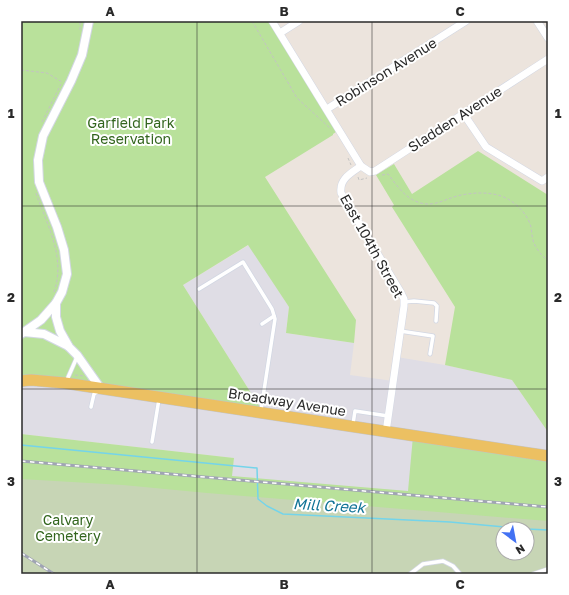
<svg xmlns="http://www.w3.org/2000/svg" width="569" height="595" font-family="'Golos Text',sans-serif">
	<rect width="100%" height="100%" fill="#ece4dd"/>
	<!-- industrial -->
	<path fill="#dfdde5" d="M249,245L289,307L286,333L354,343L350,375L393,381L397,357L445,365L512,380L548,432V456L512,504L231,479L234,458L21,434V381L263,412L183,285Z"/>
	<!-- green -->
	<g fill="#b9e19b">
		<path d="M21,21H272L339,130L333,134V135L265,177L356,320L354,343L286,333L289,307L248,245L183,285L263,412L21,381Z"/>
		<path d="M478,151L548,195V432L512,380L445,365L455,307L392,207L394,205L376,175L394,164L412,194Z"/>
		<path d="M21,434L234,458L232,476L408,491L413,436L548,456V546L527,529H503L21,565Z"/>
	</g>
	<!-- cemetery -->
	<path fill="#c7d5b5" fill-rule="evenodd" d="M21,479L123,485L207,493L548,521V574H21ZM503,529H527V553H503Z"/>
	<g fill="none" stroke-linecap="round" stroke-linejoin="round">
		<!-- stream -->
		<g stroke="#74d4ea" stroke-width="1.5">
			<path d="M21,445L257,468L258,499L267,506L283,514L450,522L526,529"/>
			<path d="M527,529L548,530"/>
		</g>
		<!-- service casing -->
		<g stroke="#d2d7e3" stroke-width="5">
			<g id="service">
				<path d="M199,289L243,262L272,309L275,319L261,410"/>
				<path d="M404,302L414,301L434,303L437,306L436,321"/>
				<path d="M262,324L274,316"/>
				<path d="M400,331L433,336L430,354"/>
				<path d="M66,382L77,357"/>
				<path d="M91,407L94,394L98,391"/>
				<path d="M353,424L355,411L388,416"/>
				<path d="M152,442L159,399"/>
				<path d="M410,574L423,564L443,561L453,566L460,574"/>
				<path d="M533,574L548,569"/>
			</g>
		</g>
		<!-- minor casing -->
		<g stroke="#d2d7e3" stroke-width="8">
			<g id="minor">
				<path d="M272,21L361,166L370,172L375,171L548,59"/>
				<path d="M537,21L548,38"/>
				<path d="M280,33L299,21"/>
				<path d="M327,109L466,21"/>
				<path d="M463,113L486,147L542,181L548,177"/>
				<path d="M361,166C351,173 339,179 341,193L400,291L404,299V306L386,432"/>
			</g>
		</g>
		<!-- tertiary casing -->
		<g stroke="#d2d7e3" stroke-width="10">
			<g id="tertiary">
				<path d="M89,21L82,55L71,81L43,136L38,160L39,182L57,227L64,250L67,274L62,292L56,303V317L60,331L69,347L77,355L101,389"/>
				<path d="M24,332L41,320L56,303"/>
				<path d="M21,334L24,332L44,334L68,346"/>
			</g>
		</g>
		<!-- primary casing -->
		<g stroke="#c3c3c3" stroke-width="12">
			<path id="primary" d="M21,381L31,380L65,383L548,456"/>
		</g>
		<!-- path -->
		<g stroke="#c3c3c3" stroke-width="1" stroke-dasharray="3 2" stroke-linecap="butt">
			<path d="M252,21L297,98L331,129"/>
			<path d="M80,30V21"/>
			<path d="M21,70L47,73L62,82"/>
			<path d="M42,122L61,84"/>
			<path d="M348,158L351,165"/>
			<path d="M382,175L388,174C395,183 402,194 413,200C431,209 440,201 457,196C473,192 493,191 508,199C518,205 528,215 531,227C532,234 532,241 536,247C539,253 544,257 548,261"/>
			<path d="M358,177L359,180L367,178"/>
			<path d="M36,193C47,225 66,257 54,292"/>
			<path d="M75,375L84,376"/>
		</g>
		<!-- service -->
		<use href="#service" stroke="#fff" stroke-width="3.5"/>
		<!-- minor -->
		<use href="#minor" stroke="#fff" stroke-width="7"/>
		<!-- tertiary -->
		<use href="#tertiary" stroke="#fff" stroke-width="8"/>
		<!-- primary -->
		<use href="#primary" stroke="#ecc062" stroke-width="11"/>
		<!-- rail casing -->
		<g stroke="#a0a4b4" stroke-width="3">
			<g id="rail">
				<path d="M21,461L548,507"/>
				<path d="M21,553L54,574"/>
			</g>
		</g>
		<!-- rail -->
		<use href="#rail" stroke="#fff" stroke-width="1.5" stroke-dasharray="4.5" stroke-linecap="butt"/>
	</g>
	<!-- grid -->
	<path fill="none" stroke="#2a2a2a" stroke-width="1" stroke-opacity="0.55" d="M197,21V574M372,21V574M21,206H548M21,389H548"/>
	<g text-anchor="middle" stroke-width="4" stroke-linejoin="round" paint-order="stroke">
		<!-- street labels -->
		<g font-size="14" fill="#2a2a2a" stroke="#fff">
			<text transform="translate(386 72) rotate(-32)" y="5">Robinson Avenue</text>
			<text transform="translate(455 119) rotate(-33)" y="5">Sladden Avenue</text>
			<text transform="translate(372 246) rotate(61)" y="5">East 104th Street</text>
			<text transform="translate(287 402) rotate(9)" y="5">Broadway Avenue</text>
		</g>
		<!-- park labels -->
		<g font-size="14" fill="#32651d" stroke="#fff">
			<text x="131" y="128">Garfield Park<tspan x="131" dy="16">Reservation</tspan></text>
			<text x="68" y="525">Calvary<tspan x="68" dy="16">Cemetery</tspan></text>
		</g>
		<!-- water labels -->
		<g font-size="15" font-style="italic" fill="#127497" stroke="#fff">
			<text transform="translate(329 506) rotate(3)" y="5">Mill Creek</text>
		</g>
	</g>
	<!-- border -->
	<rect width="569" height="595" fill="none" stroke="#ffffff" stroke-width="44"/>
	<!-- north arrow -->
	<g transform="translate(515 541) rotate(148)"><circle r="19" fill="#ffffff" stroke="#aaaaaa"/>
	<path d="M0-3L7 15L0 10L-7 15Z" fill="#4372f3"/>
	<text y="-6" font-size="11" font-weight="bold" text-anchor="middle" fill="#2a2a2a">N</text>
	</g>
	<rect x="22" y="22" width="525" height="551" fill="none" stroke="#2a2a2a" stroke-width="1.5"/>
	<g font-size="13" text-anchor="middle" font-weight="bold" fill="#2a2a2a">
		<text x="110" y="16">A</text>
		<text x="284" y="16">B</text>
		<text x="460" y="16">C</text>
		<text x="11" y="118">1</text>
		<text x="558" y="118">1</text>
		<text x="11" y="302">2</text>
		<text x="558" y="302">2</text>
		<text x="11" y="486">3</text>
		<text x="558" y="486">3</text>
		<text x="110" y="589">A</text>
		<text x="284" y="589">B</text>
		<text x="460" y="589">C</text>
	</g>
</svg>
